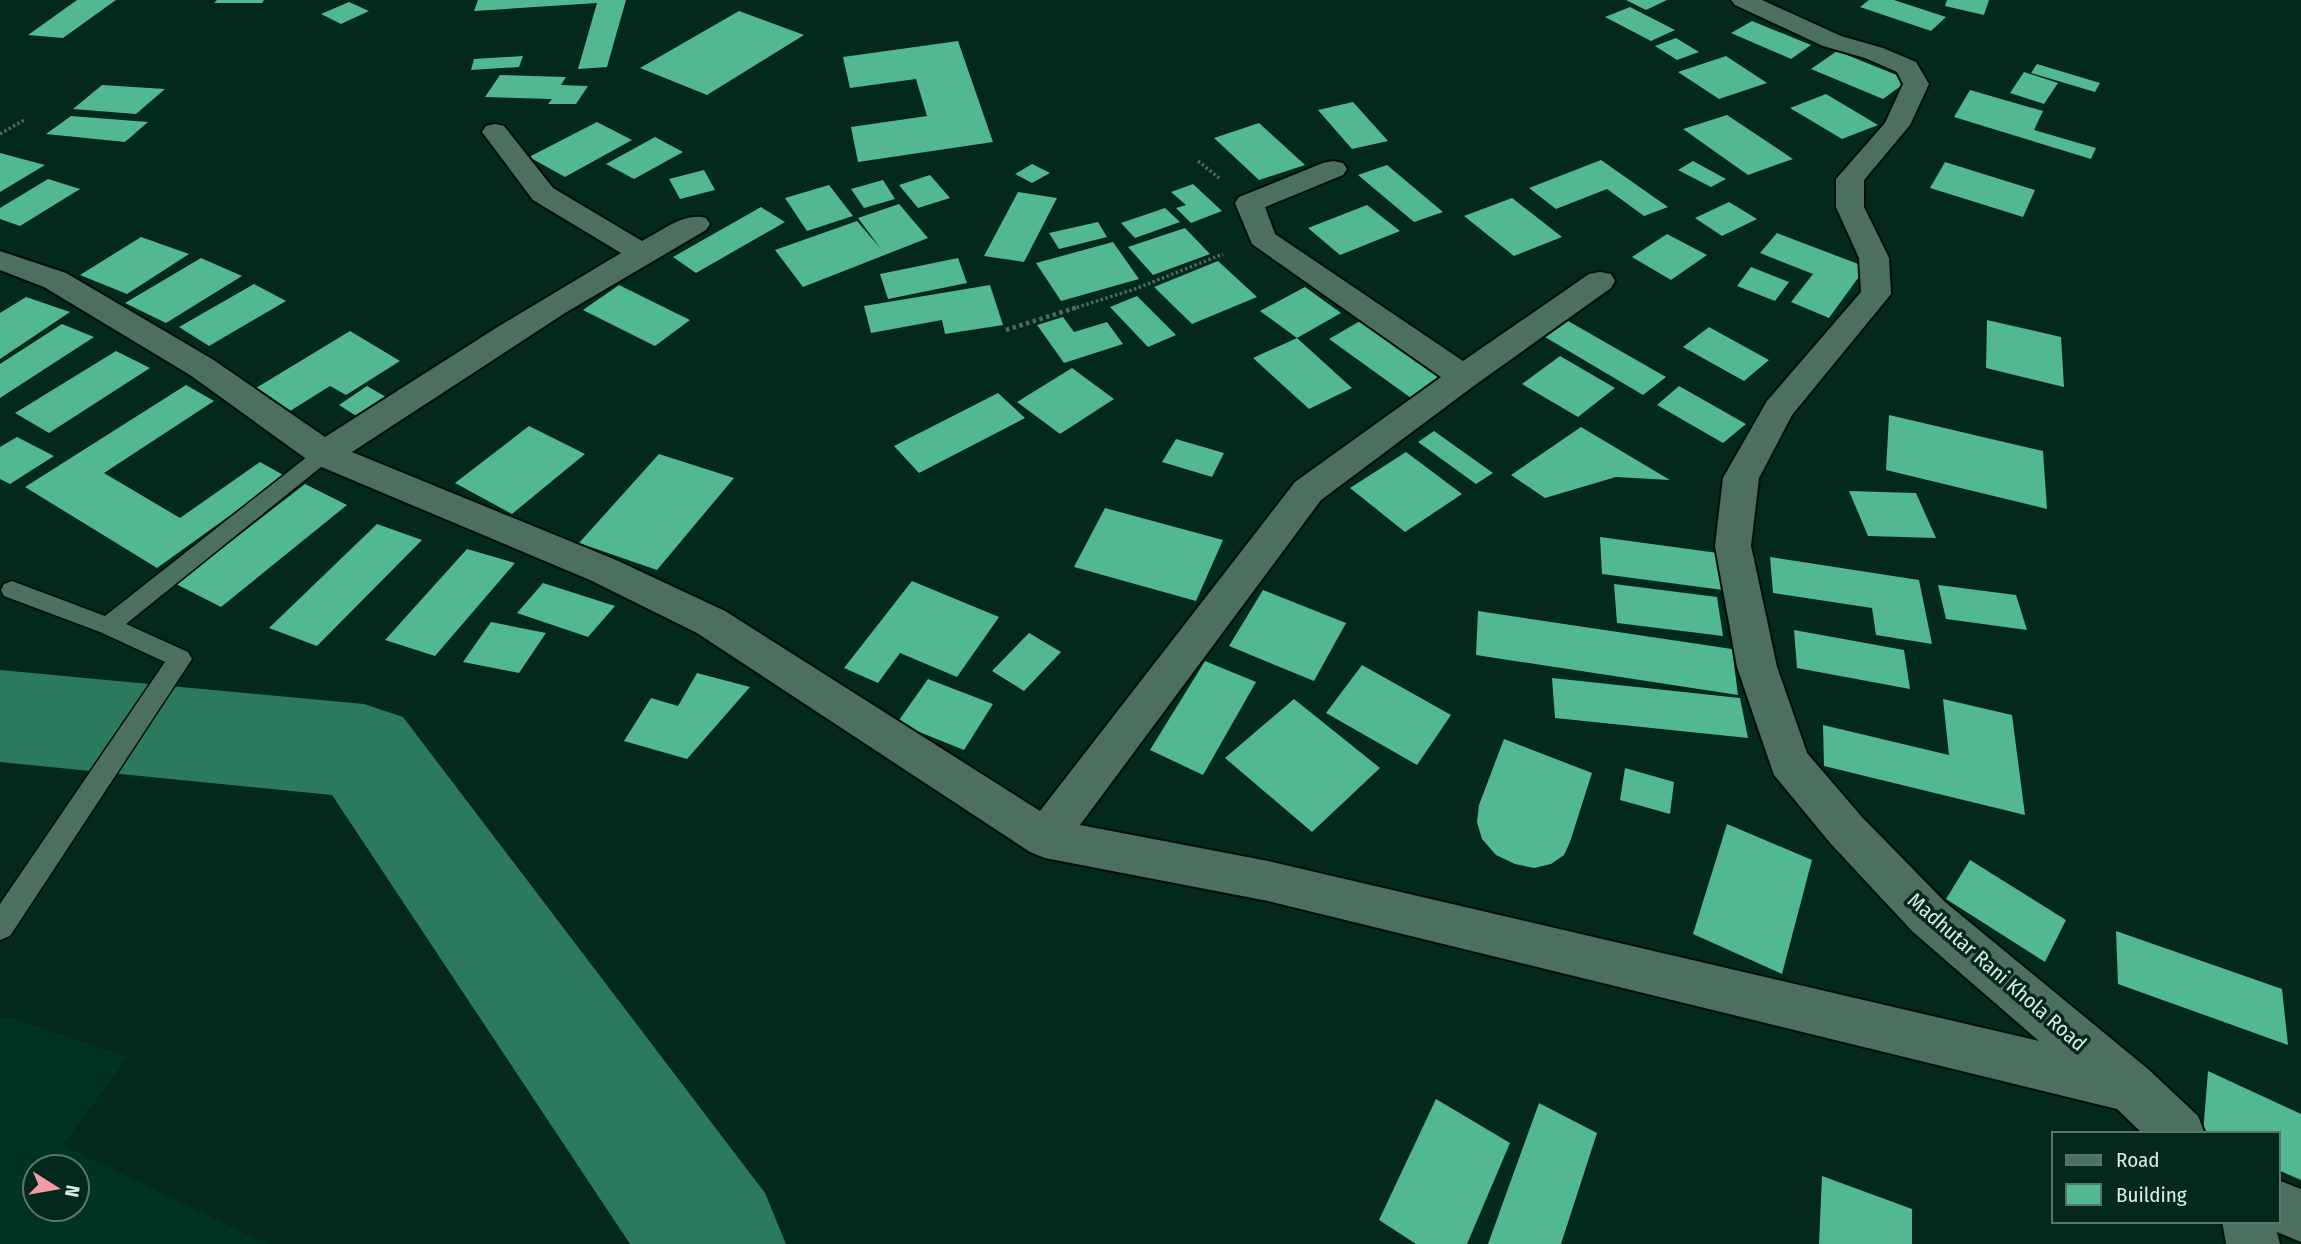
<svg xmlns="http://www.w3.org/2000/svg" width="2301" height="1244" font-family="'Fira Sans Condensed',sans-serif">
	<rect width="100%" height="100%" fill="#03281c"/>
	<!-- built -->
	<path fill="#013323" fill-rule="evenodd" d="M0,1018H12L128,1057L63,1145L267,1244H0ZM35,1167H77V1209H35Z"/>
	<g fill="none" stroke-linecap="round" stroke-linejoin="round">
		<!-- river -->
		<path fill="#2b7a5e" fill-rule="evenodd" d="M0,670L364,704L403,717L765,1193L786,1244H630L332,795L0,762Z"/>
	</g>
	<!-- building -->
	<g fill="#52b892">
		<path d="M77,0H116L63,38L28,35Z"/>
		<path d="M217,0H264L262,3H214Z"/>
		<path d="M478,0H626L607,67L578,69L597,3L474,11Z"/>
		<path d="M1626,0H1667L1646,10Z"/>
		<path d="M1869,0H1894L1946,17L1931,31L1860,7Z"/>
		<path d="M1947,0H1989L1984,15L1945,6Z"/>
		<path d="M349,2L369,11L341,24L321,14Z"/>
		<path d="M1630,7L1675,30L1651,41L1605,17Z"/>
		<path d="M739,11L804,35L707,95L640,68Z"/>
		<path d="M1752,21L1811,45L1791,59L1731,33Z"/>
		<path d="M1676,38L1699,52L1677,60L1655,46Z"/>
		<path d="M958,41L993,142L858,162L851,127L927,116L916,79L850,88L843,57Z"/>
		<path d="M1837,51L1909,80L1883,99L1811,69Z"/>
		<path d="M523,56L519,67L471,70L474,59Z"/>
		<path d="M1726,56L1767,83L1719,99L1678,72Z"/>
		<path d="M2037,64L2100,83L2095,92L2031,73Z"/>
		<path d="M2024,72L2058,83L2044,104L2010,93Z"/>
		<path d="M500,75L566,77L561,85L588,86L576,104H548L552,99L485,97Z"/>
		<path d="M102,85L165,89L136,114L73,109Z"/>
		<path d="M1970,90L2043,111L2034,130L2096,148L2091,159L1954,117Z"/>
		<path d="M1826,94L1878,125L1842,139L1790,108Z"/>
		<path d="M1353,102L1388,141L1352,149L1318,110Z"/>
		<path d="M1727,115L1793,159L1748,175L1683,129Z"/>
		<path d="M71,116L148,122L125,142L46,134Z"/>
		<path d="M597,122L632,140L565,177L529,157Z"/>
		<path d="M1259,123L1305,165L1259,180L1214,138Z"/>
		<path d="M655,137L683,152L634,179L606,164Z"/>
		<path d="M0,153L45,165L0,192Z"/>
		<path d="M1601,160L1668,207L1644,216L1607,189L1556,209L1529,188Z"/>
		<path d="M1693,161L1726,179L1711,187L1678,170Z"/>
		<path d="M1945,162L2035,190L2023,217L1930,188Z"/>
		<path d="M1032,164L1050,173L1032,183L1015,174Z"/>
		<path d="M1387,165L1443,212L1414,222L1358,175Z"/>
		<path d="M704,170L715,190L680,199L669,179Z"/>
		<path d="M930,175L950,198L918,208L899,185Z"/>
		<path d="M48,179L80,189L20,226L0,219V208Z"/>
		<path d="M883,180L895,199L864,208L851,189Z"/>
		<path d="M1193,184L1222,211L1191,223L1176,208L1186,205L1171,192Z"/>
		<path d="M829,185L853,216L807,231L785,198Z"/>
		<path d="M1018,192L1057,198L1024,262L984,256Z"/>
		<path d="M1512,198L1562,237L1514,256L1464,216Z"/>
		<path d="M1729,202L1757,219L1722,236L1695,218Z"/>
		<path d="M899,204L928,238L803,287L775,250L857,221L881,249L858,218Z"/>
		<path d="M1367,205L1400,231L1340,255L1308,228Z"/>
		<path d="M761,207L785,222L696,273L673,257Z"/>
		<path d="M1165,208L1180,222L1135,238L1121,223Z"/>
		<path d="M1098,222L1107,237L1059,249L1049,233Z"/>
		<path d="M1185,228L1210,254L1153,275L1128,247Z"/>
		<path d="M1777,233L1866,267L1829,318L1791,302L1813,274L1760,253Z"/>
		<path d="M1667,234L1707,255L1671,280L1632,257Z"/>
		<path d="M141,237L189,254L127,294L80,275Z"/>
		<path d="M1113,242L1139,279L1061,301L1036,263Z"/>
		<path d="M201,258L242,276L166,323L125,303Z"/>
		<path d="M958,258L967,283L888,299L880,274Z"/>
		<path d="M1218,261L1257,297L1192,324L1154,287Z"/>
		<path d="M1751,267L1789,282L1775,301L1737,286Z"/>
		<path d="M254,284L286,301L209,346L179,327Z"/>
		<path d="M619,285L690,320L655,346L583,310Z"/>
		<path d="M990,285L1003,325L945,334L942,320L871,333L864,306Z"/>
		<path d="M1305,287L1341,313L1297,338L1260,311Z"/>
		<path d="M1137,296L1176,335L1148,347L1110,307Z"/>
		<path d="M26,297L70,312L0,359V313Z"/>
		<path d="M1063,317L1074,332L1107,322L1123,344L1064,363L1037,325Z"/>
		<path d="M1987,320L2061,337L2064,387L1986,368Z"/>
		<path d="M1360,321L1442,379L1411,398L1329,339Z"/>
		<path d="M1568,321L1666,377L1643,395L1545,337Z"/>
		<path d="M62,324L94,337L0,398V364Z"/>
		<path d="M1709,327L1769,360L1744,381L1683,347Z"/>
		<path d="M350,331L400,361L346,395L330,386L290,411L256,388Z"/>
		<path d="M1297,338L1352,388L1309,409L1253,358Z"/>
		<path d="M116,351L150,368L49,433L15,413Z"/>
		<path d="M1560,356L1615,388L1578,417L1522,384Z"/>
		<path d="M1072,368L1114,399L1060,434L1017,402Z"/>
		<path d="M186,385L214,401L104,473L180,518L260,462L285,476L157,568L25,487Z"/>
		<path d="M367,386L386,397L358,417L339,405Z"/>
		<path d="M1679,386L1746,424L1723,443L1657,405Z"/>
		<path d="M998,393L1025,418L919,473L894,446Z"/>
		<path d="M1889,415L2043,451L2047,509L1886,470Z"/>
		<path d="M529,426L585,454L512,514L455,483Z"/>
		<path d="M1581,427L1670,480L1616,477L1545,498L1511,475Z"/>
		<path d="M1434,431L1493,473L1476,484L1418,442Z"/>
		<path d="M17,437L54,456L10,484L0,479V447Z"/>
		<path d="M1176,439L1224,453L1212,477L1162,462Z"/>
		<path d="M1406,452L1462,494L1405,532L1350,488Z"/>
		<path d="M659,454L734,478L657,570L579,543Z"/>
		<path d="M305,484L347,505L221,607L176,584Z"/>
		<path d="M1849,491L1916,493L1936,538L1868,536Z"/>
		<path d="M1105,508L1223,540L1196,601L1074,567Z"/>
		<path d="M377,524L422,540L317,646L269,628Z"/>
		<path d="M1600,537L1718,553L1723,590L1602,574Z"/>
		<path d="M467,549L515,563L435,656L385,640Z"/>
		<path d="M1770,557L1919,580L1932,644L1876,635L1872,608L1773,593Z"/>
		<path d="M912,581L999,617L957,677L900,653L878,683L844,668Z"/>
		<path d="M543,583L615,606L588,637L517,613Z"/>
		<path d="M1614,584L1717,597L1723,636L1617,623Z"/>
		<path d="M1938,585L2016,595L2027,630L1946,619Z"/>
		<path d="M1263,590L1346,623L1314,681L1229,646Z"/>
		<path d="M1478,611L1732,649L1738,695L1476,655Z"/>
		<path d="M491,622L546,633L519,673L463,662Z"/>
		<path d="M1794,630L1904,650L1910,689L1797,668Z"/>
		<path d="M1029,633L1061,652L1024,691L992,671Z"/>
		<path d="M1205,661L1256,682L1203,775L1150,750Z"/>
		<path d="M1362,665L1451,715L1417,765L1326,713Z"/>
		<path d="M697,673L750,687L687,759L624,741L651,698L678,706Z"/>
		<path d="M1552,678L1740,698L1748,738L1555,718Z"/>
		<path d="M928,679L993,704L964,750L897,723Z"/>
		<path d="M1294,699L1380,768L1312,832L1225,758Z"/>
		<path d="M1943,699L2012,715L2025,815L1824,766L1823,725L1949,755Z"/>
		<path d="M1504,739L1592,773L1570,842L1564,855L1551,864L1534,868L1515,864L1496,855L1482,839L1477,822L1479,805Z"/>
		<path d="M1625,768L1674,782L1670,814L1620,800Z"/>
		<path d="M1727,824L1812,860L1782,974L1693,934Z"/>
		<path d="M1970,860L2066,920L2045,962L1946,899Z"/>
		<path d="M2116,931L2282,989L2288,1045L2118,984Z"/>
		<path d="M2208,1071L2301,1114V1180L2278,1170V1134H2203Z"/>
		<path d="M1436,1099L1510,1143L1467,1244H1416L1379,1220Z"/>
		<path d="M1539,1103L1597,1133L1561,1244H1488Z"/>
		<path d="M1822,1176L1912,1209V1244H1819Z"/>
	</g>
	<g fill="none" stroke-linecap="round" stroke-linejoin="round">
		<!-- service casing -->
		<g stroke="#001007" stroke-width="3">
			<path id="service" d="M324,447L331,449L334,454L331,459L126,624L188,652L192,659L10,936L0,940V904L165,662L100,632L4,596L1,590L4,584L12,581L105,616L317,449Z"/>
		</g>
		<!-- minor casing -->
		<g stroke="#001007" stroke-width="4">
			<g id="minor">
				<path d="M1731,0H1762L1841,36L1883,48L1916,62L1929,84L1910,125L1864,180V207L1889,258L1891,294L1792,415L1759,478L1751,546L1777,667L1807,753L1861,816L1945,902L2148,1069L2198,1116L2205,1134H2143L2117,1109L1268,901L1045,858L1030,852L697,633L590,580L312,463L190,375L44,287L0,270V251L66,273L212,359L325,437L496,328L621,253L533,200L482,132L486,126L495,124L504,126L553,188L642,241C662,231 684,212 706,218L710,224L706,230L565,313L352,452L616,560L725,611L1040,811L1295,482L1441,377L1252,244L1235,203L1239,197L1323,163L1333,161L1343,163L1347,169L1343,175L1265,207L1275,234L1463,361L1589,274L1600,272L1611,274L1615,281L1611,288L1475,385L1321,500L1080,825L1268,861L2039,1041L1913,932L1831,844L1774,775L1737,667L1715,546L1723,478L1767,401L1861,292L1859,258L1836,207V179L1885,123L1903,84L1897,72L1865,58L1823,46L1735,5Z"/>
				<path d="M2278,1180L2301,1189V1242L2277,1232L2280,1244H2226L2222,1221H2278Z"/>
			</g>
		</g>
		<!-- path-far1 -->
		<g stroke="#4c6b60" stroke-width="3.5" stroke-dasharray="2.5 2.5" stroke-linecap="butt">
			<path d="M0,134L26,119"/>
			<path d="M1198,161L1219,178"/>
			<path d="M1072,309L1135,289L1223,254"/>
		</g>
		<!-- path -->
		<path stroke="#4c6b60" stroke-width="4.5" stroke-dasharray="3.5 3.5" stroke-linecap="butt" d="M1006,330L1078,307"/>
		<!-- service -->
		<use href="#service" fill="#4b7060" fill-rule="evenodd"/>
		<!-- minor -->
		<use href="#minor" fill="#4b7060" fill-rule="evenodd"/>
	</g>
	<g text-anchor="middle" stroke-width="7" stroke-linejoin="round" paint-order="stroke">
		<!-- street labels -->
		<g font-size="21" fill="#d8ece3" stroke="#03281c">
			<text transform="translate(1997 972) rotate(41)" y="7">Madhutar Rani Khola Road</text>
		</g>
	</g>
	<!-- legend -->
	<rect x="2052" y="1132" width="228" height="91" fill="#03281c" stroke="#58766c" stroke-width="2"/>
	<rect x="2066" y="1155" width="35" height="10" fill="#4b7060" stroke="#58766c" stroke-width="2"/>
	<text x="2116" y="1167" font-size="21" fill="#d8ece3">Road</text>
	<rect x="2066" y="1184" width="35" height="21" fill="#52b892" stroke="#58766c" stroke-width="2"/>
	<text x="2116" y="1202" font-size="21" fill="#d8ece3">Building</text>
	<!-- north arrow -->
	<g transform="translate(56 1188) rotate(101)"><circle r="33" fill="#03281c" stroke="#58766c" stroke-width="2"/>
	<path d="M0-5L12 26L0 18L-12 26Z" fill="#f49aa3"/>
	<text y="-10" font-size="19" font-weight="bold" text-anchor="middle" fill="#d8ece3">N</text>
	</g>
</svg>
